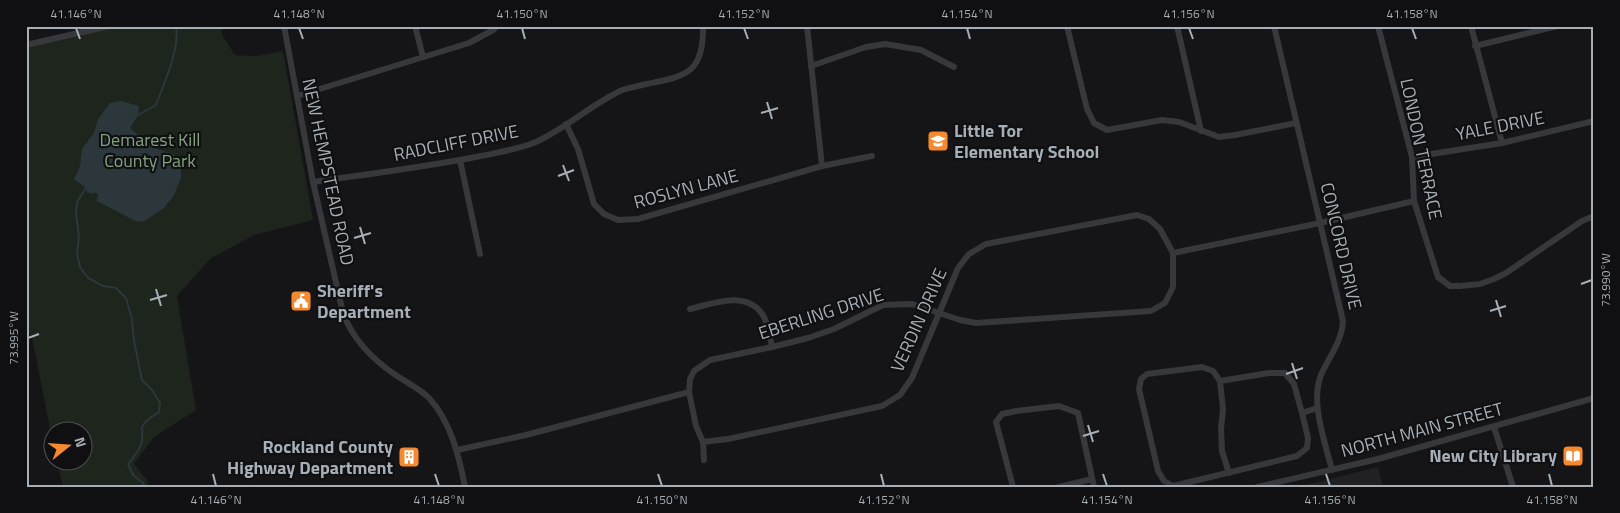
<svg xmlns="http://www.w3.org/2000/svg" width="1620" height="513" font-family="'Titillium Web',sans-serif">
	<rect width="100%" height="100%" fill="#151517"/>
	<!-- built -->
	<path fill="#212124" d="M1378,467L1383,487H1298Z"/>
	<!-- green -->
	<path fill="#1d251d" d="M112,26H221L222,35L235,55L256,56L283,51L313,220L254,235L210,259L177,296L196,410L154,437L134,464L147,480L149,487H63L57,461L82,460V430H52V439L32,337L26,330V46Z"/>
	<!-- water -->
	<path fill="#2b373b" d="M121,101L139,106L138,115L130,128L142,138L152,141L157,149L171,153L177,157L181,169V177L174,195L164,208L143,222L135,221L97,201L98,194L94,192L92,194L87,192L86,188L74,179L80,166L82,149L94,133L98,119L110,103Z"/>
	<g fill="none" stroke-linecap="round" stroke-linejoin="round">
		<!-- stream -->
		<g stroke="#2b373b" stroke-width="2">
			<path d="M138,115L156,105C164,83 180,50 176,26"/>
			<path d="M86,188L77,202L76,214L79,236L77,254L80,267L88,278L103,286L116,288L126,298L132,319L134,341L142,380L152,390L160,403L159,412L147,420L142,427C144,444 140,450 128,464L133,475L143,483L145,487"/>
		</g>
		<!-- minor -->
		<g stroke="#36383c" stroke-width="6">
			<path d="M284,26L313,182L343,313C353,340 373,360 397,376C408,383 420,389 429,398C451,422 459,456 465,487"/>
			<path d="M415,26L423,57"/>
			<path d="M807,26L822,166"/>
			<path d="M1067,26L1087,109L1094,123L1107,130L1162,120L1179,122L1219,137L1235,135L1296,123"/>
			<path d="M1177,26L1201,131"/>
			<path d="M1274,26L1343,321C1342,341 1329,357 1321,375C1310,402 1325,442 1332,470"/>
			<path d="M1378,26L1412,157L1414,201L1438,277L1450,286H1460L1480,284L1494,279L1506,273L1582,221L1594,216"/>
			<path d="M1471,26L1502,143"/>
			<path d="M26,45L109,26"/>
			<path d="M1475,46L1557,26"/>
			<path d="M811,66L866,47L885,44L921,50L954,67"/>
			<path d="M297,96L469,43L493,30L497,26"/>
			<path d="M566,124L578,149L594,204L604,214L618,220L638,219L822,166L872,156"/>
			<path d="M1412,157L1502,143L1594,121"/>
			<path d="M460,160L480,254"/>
			<path d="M313,182C369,174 426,167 481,156C500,152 519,149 536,142C566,128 591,105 620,91C627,88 635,87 642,85C684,76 704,76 703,26"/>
			<path d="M1173,253L1320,223L1414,201"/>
			<path d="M690,309C715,303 748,289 764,317C769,326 770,338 772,347"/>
			<path d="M1220,381L1223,409L1221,429L1222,451L1229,473"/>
			<path d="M689,392L696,426L703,442L704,460"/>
			<path d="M1302,413L1308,438L1307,448L1297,456L1173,486L1164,481L1158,471L1139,389L1141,379L1147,374L1202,367L1213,371L1220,381L1269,373H1285L1294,384L1302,413L1317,408"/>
			<path d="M1494,427L1513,487"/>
			<path d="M457,450L526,435L689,392L690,379L694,371L710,360L772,347L808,338L834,329L883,305L912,304L960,320L976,323L1151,311L1165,303L1173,287V253L1160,229L1149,219L1137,215L986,244L969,254L958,268L912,378L900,395L882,406L728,439L703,442"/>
			<path d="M1013,487L996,422L1002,414L1016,411L1059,406L1078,413L1094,487"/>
			<path d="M1059,487L1092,479"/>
			<path d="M1257,487L1378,459L1594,398"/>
		</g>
	</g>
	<!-- ticks -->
	<path fill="none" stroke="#a6afb7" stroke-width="2" d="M76,28L80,39M299,28L303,39M522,28L525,39M744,28L748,39M967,28L970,39M1189,28L1193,39M1412,28L1416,39M767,102L772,119M761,113L778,108M563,165L569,181M558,176L574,170M360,227L365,244M354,238L371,233M1581,284L1592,280M156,289L161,306M150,300L167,295M1496,300L1501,317M1490,311L1506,306M28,338L39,334M1292,363L1297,379M1286,374L1303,368M1088,425L1093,442M1083,436L1099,431M213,474L216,486M435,474L439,486M658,474L662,486M881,474L884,486M1103,474L1107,486M1326,474L1330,486M1549,474L1552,486"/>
	<!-- icons -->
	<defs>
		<g id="school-square" transform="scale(1.125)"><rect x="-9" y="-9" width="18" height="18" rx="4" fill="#f4892f" stroke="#101012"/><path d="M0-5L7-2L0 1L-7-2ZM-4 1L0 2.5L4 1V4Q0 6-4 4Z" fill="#fff"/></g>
		<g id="civic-square" transform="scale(1.125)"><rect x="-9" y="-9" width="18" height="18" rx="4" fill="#f4892f" stroke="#101012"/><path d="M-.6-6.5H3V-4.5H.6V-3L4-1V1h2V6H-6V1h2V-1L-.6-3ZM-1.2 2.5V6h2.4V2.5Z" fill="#fff"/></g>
		<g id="library-square" transform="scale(1.125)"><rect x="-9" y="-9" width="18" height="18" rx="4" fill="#f4892f" stroke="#101012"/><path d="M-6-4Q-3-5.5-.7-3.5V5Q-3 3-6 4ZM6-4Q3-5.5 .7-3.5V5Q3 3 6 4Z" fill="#fff"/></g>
		<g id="building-square" transform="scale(1.125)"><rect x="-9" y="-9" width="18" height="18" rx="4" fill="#f4892f" stroke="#101012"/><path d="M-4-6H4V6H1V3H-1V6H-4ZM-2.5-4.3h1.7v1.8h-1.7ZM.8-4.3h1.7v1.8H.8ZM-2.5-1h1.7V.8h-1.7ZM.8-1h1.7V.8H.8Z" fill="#fff"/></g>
	</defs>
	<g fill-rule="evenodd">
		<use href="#school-square" x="938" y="141"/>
		<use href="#civic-square" x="301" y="301"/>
		<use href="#library-square" x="1573" y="456"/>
		<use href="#building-square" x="409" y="457"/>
	</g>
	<g text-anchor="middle" stroke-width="4.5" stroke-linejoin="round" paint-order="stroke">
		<!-- street labels -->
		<g font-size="18" fill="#a6afb7" stroke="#101012">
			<text transform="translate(1500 126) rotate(-11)" y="6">YALE DRIVE</text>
			<text transform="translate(456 143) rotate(-11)" y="6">RADCLIFF DRIVE</text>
			<text transform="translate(1421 149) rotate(78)" y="6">LONDON TERRACE</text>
			<text transform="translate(328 172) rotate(78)" y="6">NEW HEMPSTEAD ROAD</text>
			<text transform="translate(686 189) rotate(-15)" y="6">ROSLYN LANE</text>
			<text transform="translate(1341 246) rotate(77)" y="6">CONCORD DRIVE</text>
			<text transform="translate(821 314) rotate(-18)" y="6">EBERLING DRIVE</text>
			<text transform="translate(919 320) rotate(-66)" y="6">VERDIN DRIVE</text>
			<text transform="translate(1422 430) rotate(-15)" y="6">NORTH MAIN STREET</text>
		</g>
		<!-- poi labels -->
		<g font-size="18" font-weight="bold" fill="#a6afb7" stroke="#101012" text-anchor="start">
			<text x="954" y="137">Little Tor<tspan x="954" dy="21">Elementary School</tspan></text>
			<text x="317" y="297">Sheriff's<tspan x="317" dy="21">Department</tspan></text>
			<text x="393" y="453" text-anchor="end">Rockland County<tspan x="393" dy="21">Highway Department</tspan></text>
			<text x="1557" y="462" text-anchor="end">New City Library</text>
		</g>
		<!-- park labels -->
		<g font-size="18" fill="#82a27d" stroke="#101012">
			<text x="150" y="146">Demarest Kill<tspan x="150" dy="21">County Park</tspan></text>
		</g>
	</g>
	<!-- border -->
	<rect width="1620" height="513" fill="none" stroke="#101012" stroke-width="55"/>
	<!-- north arrow -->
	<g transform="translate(68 446) rotate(73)"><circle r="24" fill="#101012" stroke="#4c5054"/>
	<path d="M0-4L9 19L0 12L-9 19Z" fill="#f4892f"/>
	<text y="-8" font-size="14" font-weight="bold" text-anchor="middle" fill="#a6afb7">N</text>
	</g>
	<rect x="28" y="28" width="1564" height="458" fill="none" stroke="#a6afb7" stroke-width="2"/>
	<g font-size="12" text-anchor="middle" fill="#a6afb7">
		<text x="76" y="18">41.146°N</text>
		<text x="299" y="18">41.148°N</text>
		<text x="522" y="18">41.150°N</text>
		<text x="744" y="18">41.152°N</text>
		<text x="967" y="18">41.154°N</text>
		<text x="1189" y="18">41.156°N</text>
		<text x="1412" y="18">41.158°N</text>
		<text transform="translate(1606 280) rotate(-90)" y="4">73.990°W</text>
		<text transform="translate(14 338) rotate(-90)" y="4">73.995°W</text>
		<text x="216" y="504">41.146°N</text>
		<text x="439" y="504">41.148°N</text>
		<text x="662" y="504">41.150°N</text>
		<text x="884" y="504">41.152°N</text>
		<text x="1107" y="504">41.154°N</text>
		<text x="1330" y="504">41.156°N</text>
		<text x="1552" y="504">41.158°N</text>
	</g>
</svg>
